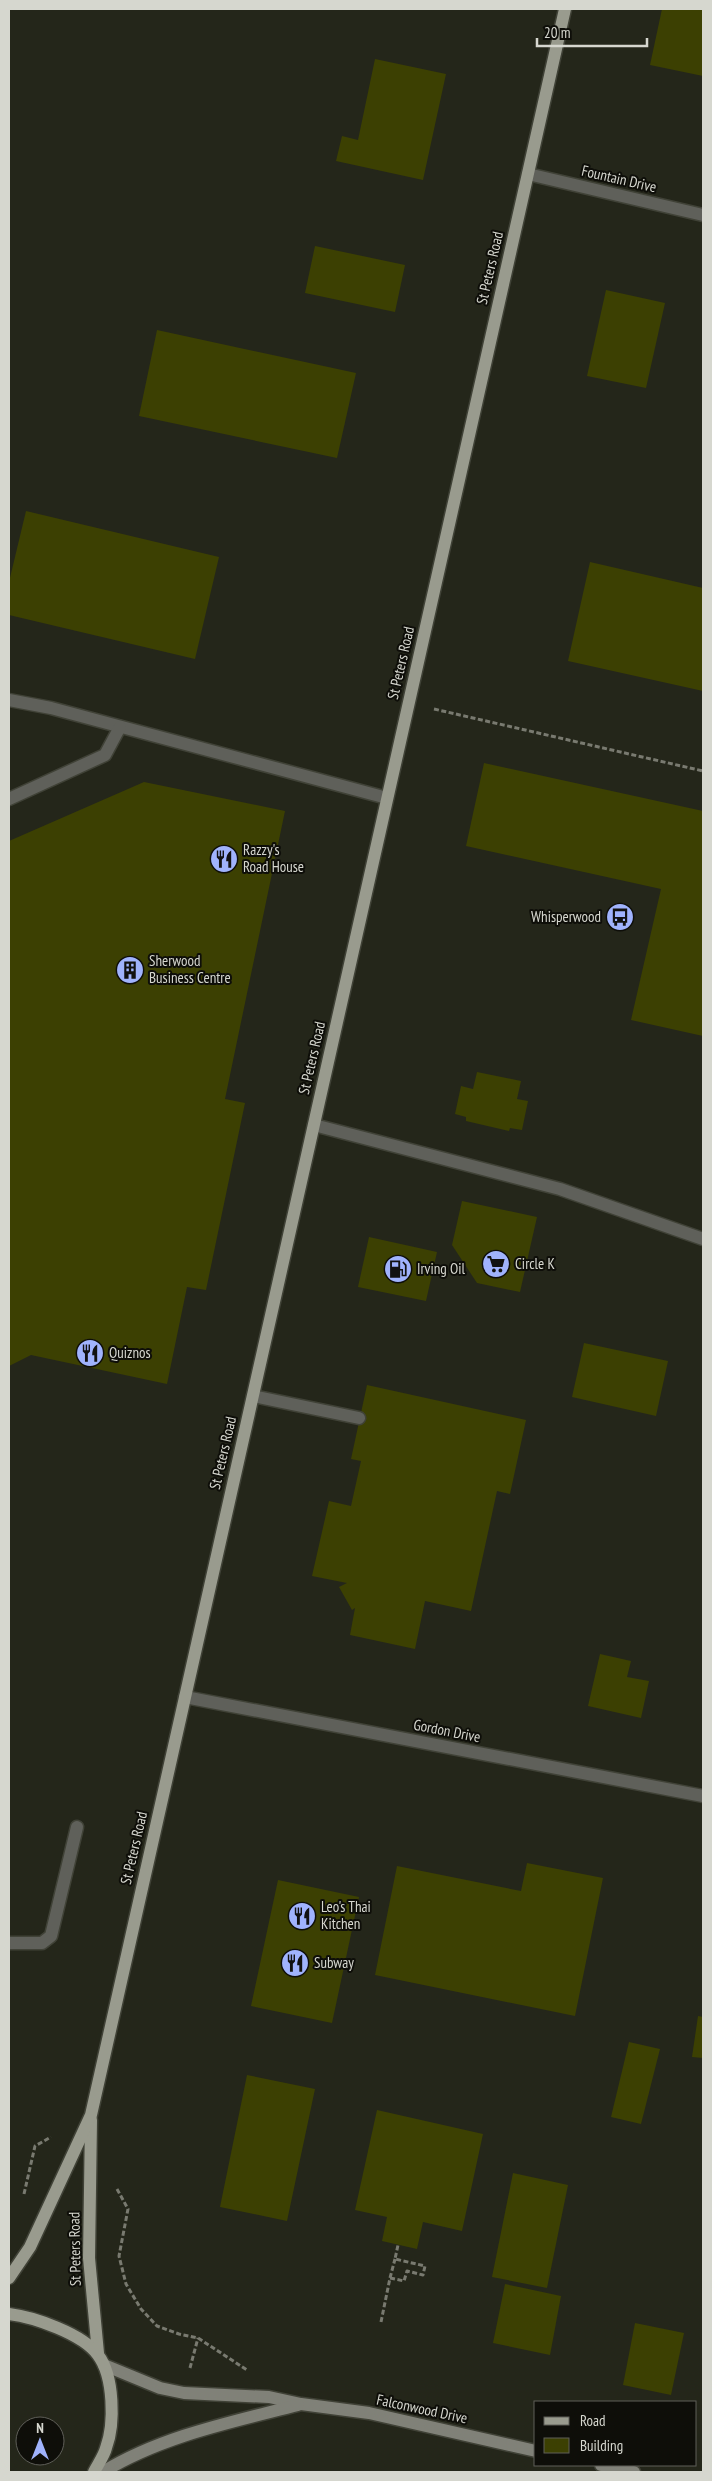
<svg xmlns="http://www.w3.org/2000/svg" width="712" height="2481" font-family="'PT Sans Narrow',sans-serif">
	<rect width="100%" height="100%" fill="#24261a"/>
	<!-- building -->
	<g fill="#3c4002">
		<path d="M662,9H703V76L650,65Z"/>
		<path d="M375,59L446,74L423,180L336,161L342,136L358,140Z"/>
		<path d="M315,246L405,265L395,312L305,293Z"/>
		<path d="M606,290L665,303L646,388L587,376Z"/>
		<path d="M157,330L356,373L337,458L139,416Z"/>
		<path d="M26,511L219,557L195,659L9,615V582Z"/>
		<path d="M590,562L703,588V691L568,661Z"/>
		<path d="M484,763L703,811V1036L631,1020L661,889L466,846Z"/>
		<path d="M144,782L285,811L225,1099L245,1103L206,1290L187,1287L167,1384L31,1355L9,1366V841Z"/>
		<path d="M477,1072L521,1081L517,1099L528,1101L522,1130L510,1128L509,1131L466,1121V1117L455,1114L461,1086L473,1089Z"/>
		<path d="M462,1201L537,1217L520,1292L477,1283L452,1245Z"/>
		<path d="M369,1237L437,1252L426,1301L358,1287Z"/>
		<path d="M584,1343L668,1361L656,1416L572,1397Z"/>
		<path d="M367,1385L526,1420L510,1494L497,1491L471,1611L425,1601L415,1649L350,1635L355,1608L352,1610L339,1587L347,1583L312,1576L329,1501L351,1506L361,1461L351,1459Z"/>
		<path d="M600,1654L631,1661L627,1677L649,1681L641,1718L588,1706Z"/>
		<path d="M527,1863L603,1878L575,2016L375,1975L397,1866L521,1891Z"/>
		<path d="M278,1880L359,1897L332,2023L251,2006Z"/>
		<path d="M698,2016L703,2017V2058L692,2057Z"/>
		<path d="M629,2042L660,2049L641,2124L611,2117Z"/>
		<path d="M247,2075L315,2089L287,2221L220,2207Z"/>
		<path d="M377,2110L483,2134L462,2231L423,2222L417,2249L382,2241L387,2217L355,2210Z"/>
		<path d="M513,2173L568,2185L547,2288L492,2277Z"/>
		<path d="M505,2284L561,2296L550,2355L493,2343Z"/>
		<path d="M635,2323L684,2333L671,2395L623,2385Z"/>
	</g>
	<g fill="none" stroke-linecap="round" stroke-linejoin="round">
		<!-- lane casing -->
		<g stroke="#404237" stroke-width="15">
			<g id="lane">
				<path d="M9,700L51,708L387,798"/>
				<path d="M9,799L105,755L120,727"/>
				<path d="M253,1396L359,1418"/>
				<path d="M9,1943H42L51,1936L77,1827"/>
			</g>
		</g>
		<!-- street casing -->
		<g stroke="#404237" stroke-width="15">
			<g id="street">
				<path d="M528,174L703,215"/>
				<path d="M314,1125L560,1189L703,1239"/>
				<path d="M185,1697L703,1796"/>
			</g>
		</g>
		<!-- secondary casing -->
		<g stroke="#404237" stroke-width="15">
			<g id="secondary">
				<path d="M104,2365L160,2388L184,2393L269,2397L301,2404L369,2413L536,2451"/>
				<path d="M601,2465L634,2472"/>
				<path d="M103,2472C162,2436 232,2422 298,2405"/>
			</g>
		</g>
		<!-- primary casing -->
		<g stroke="#404237" stroke-width="15">
			<g id="primary">
				<path d="M91,2120L89,2258L98,2353"/>
				<path d="M9,2278L30,2247L91,2115L565,9"/>
				<path d="M9,2314C34,2317 83,2334 98,2355C114,2376 115,2424 106,2448C104,2456 98,2464 94,2472"/>
			</g>
		</g>
		<!-- path -->
		<g stroke="#797a70" stroke-width="3" stroke-dasharray="5 2.5" stroke-linecap="butt">
			<path d="M434,709L703,771"/>
			<path d="M117,2189L128,2209L119,2256L126,2284L141,2309L157,2326L179,2334L198,2338L247,2370"/>
			<path d="M24,2194L35,2146L51,2137"/>
			<path d="M390,2278L395,2259"/>
			<path d="M381,2322L390,2278L404,2281L407,2271L423,2275L425,2266L395,2259L398,2245"/>
			<path d="M190,2368L198,2338"/>
		</g>
		<!-- lane -->
		<use href="#lane" stroke="#5f605a" stroke-width="12"/>
		<!-- street -->
		<use href="#street" stroke="#5f605a" stroke-width="12"/>
		<!-- secondary -->
		<use href="#secondary" stroke="#808178" stroke-width="12"/>
		<!-- primary -->
		<use href="#primary" stroke="#999b8e" stroke-width="12"/>
	</g>
	<!-- icons -->
	<defs>
		<g id="restaurant-disc" transform="scale(1.4375)"><circle r="9.5" fill="#a0b3fd" stroke="#0e0e09"/><path d="M-5-6h1v4h1v-4h1v4h1v-4h1v5L-1.5 .5V6h-2V.5L-5-1ZM5-6V6H3V1.5H1.5Q1.5-4 5-6Z" fill="#111"/></g>
		<g id="bus-disc" transform="scale(1.4375)"><circle r="9.5" fill="#a0b3fd" stroke="#0e0e09"/><path d="M-5-6H5V4H4V6H2V4H-2V6H-4V4H-5ZM-3.5-4V0h7V-4ZM-3.5 1.2v1.5H-2V1.2ZM2 1.2v1.5H3.5V1.2Z" fill="#111"/></g>
		<g id="building-disc" transform="scale(1.4375)"><circle r="9.5" fill="#a0b3fd" stroke="#0e0e09"/><path d="M-4-6H4V6H1V3H-1V6H-4ZM-2.5-4.3h1.7v1.8h-1.7ZM.8-4.3h1.7v1.8H.8ZM-2.5-1h1.7V.8h-1.7ZM.8-1h1.7V.8H.8Z" fill="#111"/></g>
		<g id="supermarket-disc" transform="scale(1.4375)"><circle r="9.5" fill="#a0b3fd" stroke="#0e0e09"/><path d="M-6-5.5h2.5l.6 2H6L4.5 2H-2.5L-4.4-4H-6ZM-1.5 3.2a1.3 1.3 0 1 0 .1 0ZM3 3.2a1.3 1.3 0 1 0 .1 0Z" fill="#111"/></g>
		<g id="fuel-disc" transform="scale(1.4375)"><circle r="9.5" fill="#a0b3fd" stroke="#0e0e09"/><path d="M-5.5-6h7V0h2V4h1.3V-2.5L3-4.5l.8-.8L6-3V5H2.5V1h-1V6h-7ZM-4.2-4.7v3.2H.2V-4.7Z" fill="#111"/></g>
	</defs>
	<g fill-rule="evenodd">
		<use href="#restaurant-disc" x="224" y="859"/>
		<use href="#bus-disc" x="620" y="917"/>
		<use href="#building-disc" x="130" y="970"/>
		<use href="#supermarket-disc" x="496" y="1264"/>
		<use href="#fuel-disc" x="398" y="1269"/>
		<use href="#restaurant-disc" x="90" y="1353"/>
		<use href="#restaurant-disc" x="302" y="1916"/>
		<use href="#restaurant-disc" x="295" y="1963"/>
	</g>
	<g text-anchor="middle" stroke-width="4" stroke-linejoin="round" paint-order="stroke">
		<!-- street labels -->
		<g font-size="15" fill="#d6d7cf" stroke="#0e0e09">
			<text transform="translate(619 179) rotate(13)" y="5">Fountain Drive</text>
			<text transform="translate(490 268) rotate(-77)" y="5">St Peters Road</text>
			<text transform="translate(401 663) rotate(-77)" y="5">St Peters Road</text>
			<text transform="translate(312 1058) rotate(-77)" y="5">St Peters Road</text>
			<text transform="translate(223 1453) rotate(-77)" y="5">St Peters Road</text>
			<text transform="translate(447 1731) rotate(11)" y="5">Gordon Drive</text>
			<text transform="translate(134 1848) rotate(-77)" y="5">St Peters Road</text>
			<text transform="translate(75 2249) rotate(-91)" y="5">St Peters Road</text>
			<text transform="translate(422 2409) rotate(12)" y="5">Falconwood Drive</text>
		</g>
		<!-- poi labels -->
		<g font-size="15" fill="#d6d7cf" stroke="#0e0e09" text-anchor="start">
			<text x="243" y="855">Razzy's<tspan x="243" dy="17">Road House</tspan></text>
			<text x="601" y="922" text-anchor="end">Whisperwood</text>
			<text x="149" y="966">Sherwood<tspan x="149" dy="17">Business Centre</tspan></text>
			<text x="515" y="1269">Circle K</text>
			<text x="417" y="1274">Irving Oil</text>
			<text x="109" y="1358">Quiznos</text>
			<text x="321" y="1912">Leo's Thai<tspan x="321" dy="17">Kitchen</tspan></text>
			<text x="314" y="1968">Subway</text>
		</g>
	</g>
	<!-- border -->
	<rect width="712" height="2481" fill="none" stroke="#d6d7cf" stroke-width="20"/>
	<!-- legend -->
	<rect x="534" y="2401" width="162" height="65" fill="#0e0e09" stroke="#5e5e58"/>
	<rect x="544" y="2417" width="25" height="8" fill="#999b8e" stroke="#5e5e58"/>
	<text x="580" y="2426" font-size="15" fill="#d6d7cf">Road</text>
	<rect x="544" y="2438" width="25" height="15" fill="#3c4002" stroke="#5e5e58"/>
	<text x="580" y="2451" font-size="15" fill="#d6d7cf">Building</text>
	<!-- north arrow -->
	<g transform="translate(40 2441)"><circle r="24" fill="#0e0e09" stroke="#5e5e58"/>
	<path d="M0-4L9 19L0 12L-9 19Z" fill="#a0b3fd"/>
	<text y="-8" font-size="14" font-weight="bold" text-anchor="middle" fill="#d6d7cf">N</text>
	</g>
	<!-- scale -->
	<path d="M537 38v8h110v-8" fill="none" stroke="#d6d7cf" stroke-width="2.5"/>
	<text x="544" y="38" font-size="15" fill="#d6d7cf" stroke="#0e0e09" stroke-width="4" paint-order="stroke">20 m</text>
</svg>
